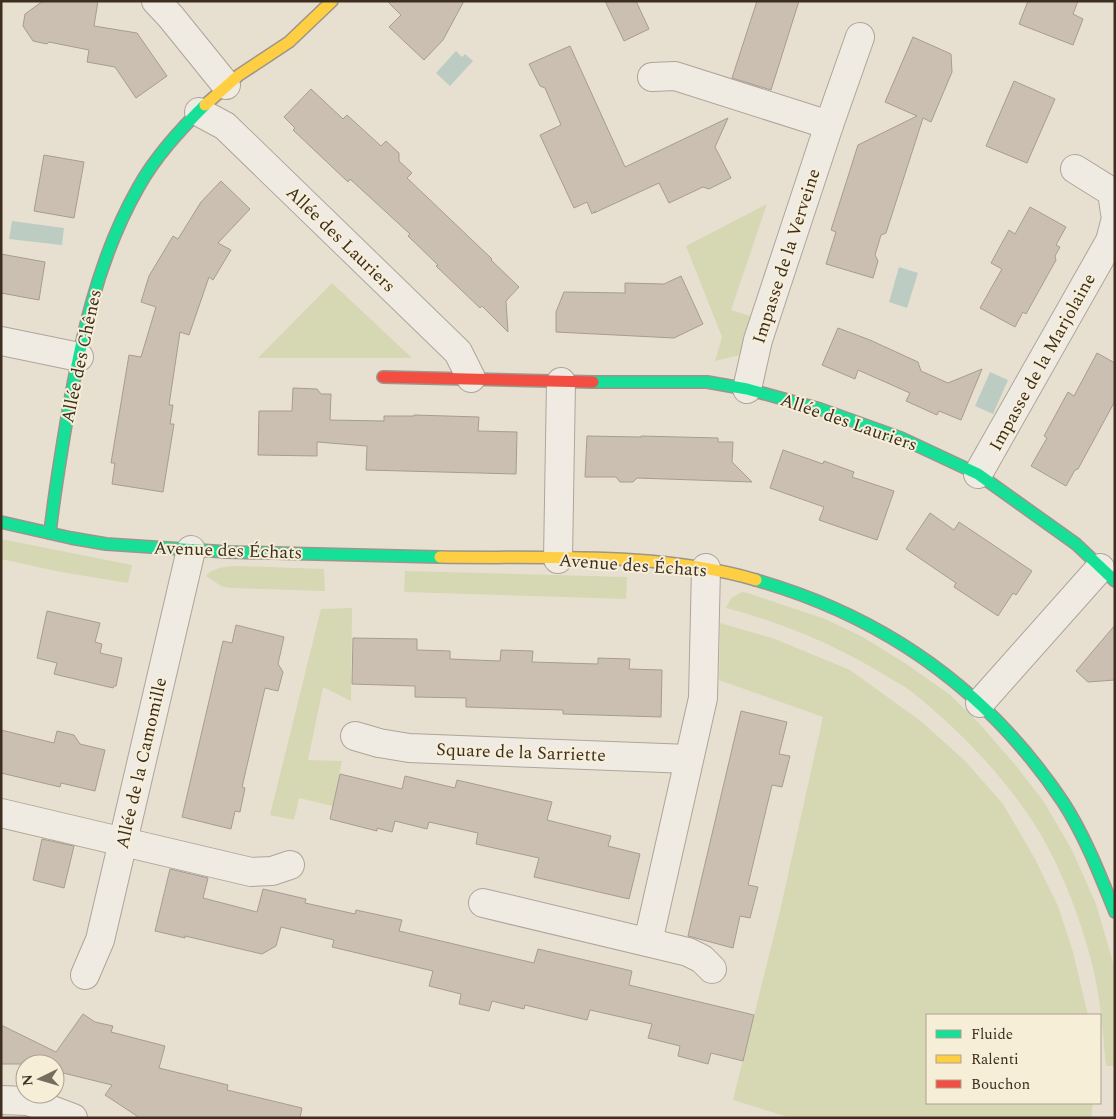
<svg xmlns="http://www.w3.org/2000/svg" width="1116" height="1119" font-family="Spectral,serif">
	<rect width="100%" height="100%" fill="#e7e0d1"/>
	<!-- green -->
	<g fill="#d6d7b3">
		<path d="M767,204L731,310L753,317L740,355L715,361L722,337L686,246Z"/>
		<path d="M332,283L412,358H258Z"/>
		<path d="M1,539L132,565L128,583L61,572L1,559Z"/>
		<path d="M236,566L324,569L325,591L230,588L221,586L206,576C213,567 225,567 236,566Z"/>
		<path d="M405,571L627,577L626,599L404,592Z"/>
		<path d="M742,592L748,593L825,619L861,636L905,663L949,694L978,722L1017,767L1044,802L1072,850L1096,904L1115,969V1066H1106C1103,1035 1101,1003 1094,972C1083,924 1060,863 1033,822C1001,773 958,729 912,692C903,685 892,680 883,674C833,644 783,623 726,608L731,598Z"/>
		<path d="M352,608L351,701L323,687L308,760L342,761L333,806L299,798L294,820L270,815L321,609Z"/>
		<path d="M720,623L775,639L850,670L922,722L966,762L1003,804L1035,859L1058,906L1073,952L1088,1015H927V1103H1093L1091,1118H791L733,1100L780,911L823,717L719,680Z"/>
	</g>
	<!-- water -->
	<g fill="#bcccc2">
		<path d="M456,51L462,57L465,54L473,61L450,86L436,73Z"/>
		<path d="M12,221L64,228L62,245L9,239Z"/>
		<path d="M899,267L918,273L907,308L889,302Z"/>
		<path d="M990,372L1008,380L993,414L975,406Z"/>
	</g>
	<!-- building -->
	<g fill="#cbbfb2" stroke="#a89c90">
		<path d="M43,1H98L94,26L137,33L167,76L136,98L115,67L87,62L89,50L49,42L47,44L33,41L23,26L25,14Z"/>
		<path d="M387,1H464L443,40L424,60L389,27L401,15Z"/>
		<path d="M605,1H636L649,29L624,41Z"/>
		<path d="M757,1H799L771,90L732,78Z"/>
		<path d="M1028,1H1078L1073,14L1083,19L1073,45L1019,24Z"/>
		<path d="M913,37L951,54L952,72L931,122L923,118L886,233L881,235L875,255L878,261L873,278L826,264L836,232L831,230L858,145L917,116L885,102Z"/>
		<path d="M570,46L625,167L728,118L715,147L731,178L709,189L703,187L669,203L659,183L594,213L595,211L592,214L587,202L574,208L540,135L561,125L545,88L540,86L529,64Z"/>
		<path d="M1014,81L1055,99L1027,163L986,146Z"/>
		<path d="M311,89L343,119L347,115L381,146L386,141L399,153V161L412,173L407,178L492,259L491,260L519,287L506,301L508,332L482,306L480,308L436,266L438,265L408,236L410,234L350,179L348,182L293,130L295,128L284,117Z"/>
		<path d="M44,155L84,162L74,218L34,211Z"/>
		<path d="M221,181L250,209L218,243L231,250L213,280L209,277L189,335L180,332L169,405H173L170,424H174L163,492L112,484L115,463H111L129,355L141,357L156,307L141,302L149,276L173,236L178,239L201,202Z"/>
		<path d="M1030,207L1066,227L1056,245L1060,247L1055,256L1056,260L1026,314L1023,312L1015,327L980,308L1002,269L991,263L1009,230L1015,234Z"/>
		<path d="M1,254L45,262L39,300L1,293Z"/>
		<path d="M681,276L703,324L674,338L556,332V312L564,292L625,293V283L664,284Z"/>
		<path d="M838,328L870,340L918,362L921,371L948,383L982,369L961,420L939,411L937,415L906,401L910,393L858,370L855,379L822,365Z"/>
		<path d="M1097,353L1115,363V401L1078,469L1075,470L1066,486L1031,466L1047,438L1044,436L1068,392L1074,396Z"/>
		<path d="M293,388L317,389L321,394H331L330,420L384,421V416H414V415L479,417L478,431L517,432L516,474L366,470L367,446L317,442V456L258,455L259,411H292Z"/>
		<path d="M587,436L641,437V436L718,438V442H733L732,462L752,482L637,478L633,482H620L616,477H585Z"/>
		<path d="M783,450L823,464L824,461L854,472L852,477L894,491L877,540L819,520L824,507L770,488Z"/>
		<path d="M930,513L954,530L959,522L1032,571L1016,595L1013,593L998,616L954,587L956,583L906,549Z"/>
		<path d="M47,611L100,623L95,642L102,644L100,653L122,658L116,686H114L113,688L54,674L57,663L37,658Z"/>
		<path d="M236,625L284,637L278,664L283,672L278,691L265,688L242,787L245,788L240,812L235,811L231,829L182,817L223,641L232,643Z"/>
		<path d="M1115,625V680L1088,682L1076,671Z"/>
		<path d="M353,638L417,639V650L450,651V659L500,661L501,650L533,651L532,662L598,664V658L630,659L629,669L662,670L661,717L563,714V710L466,707V698L415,697V686L352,684Z"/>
		<path d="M741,711L787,722L779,754L790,756L782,787L772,785L748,885L758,887L750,918L740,916L733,948L688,936Z"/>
		<path d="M1,730L54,743L57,731L74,735L80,744L105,750L95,791L61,783L60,787L1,773Z"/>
		<path d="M340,774L402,789L405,776L455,788L457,780L552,802L547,820L611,836L608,846L640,854L629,899L534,877L539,858L476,844L478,833L429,822L427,829L395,821L392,832L377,828V831L330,819Z"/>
		<path d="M42,839L74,846L64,888L33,880Z"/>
		<path d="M170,869L208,878L203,898L257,912L263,889L306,899L305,903L355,914L356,910L402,920L399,931L534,963L538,949L632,971L629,985L754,1015L743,1061L711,1053L708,1064L678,1056L680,1046L648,1038L652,1024L590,1010L587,1020L525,1005L524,1009L492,1001L489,1011L459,1004L461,994L429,986L433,971L332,947L334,940L281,927L276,946L262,954L185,936V938L155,931Z"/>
		<path d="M83,1014L95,1022L113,1026L111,1032L165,1046L159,1068L228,1085L227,1090L302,1108L300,1118H140L105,1095L112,1085L55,1071V1064H1V1025L56,1052Z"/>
	</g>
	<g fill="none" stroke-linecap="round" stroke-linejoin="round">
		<!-- street casing -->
		<g stroke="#ada599" stroke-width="30">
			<g id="street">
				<path d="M156,1L171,17L226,85"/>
				<path d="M652,77L675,76L829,125"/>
				<path d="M199,112L225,126L458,352L471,378"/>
				<path d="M1075,169L1112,192L1115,213"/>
				<path d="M1,341L79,357"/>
				<path d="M747,389L758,340L829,125L860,37"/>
				<path d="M978,474L1110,241L1115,222"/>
				<path d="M558,559L561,382"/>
				<path d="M980,703L1100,568"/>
				<path d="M355,736L379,743L409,748L689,759"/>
				<path d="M1,813L251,872L272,871L290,865"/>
				<path d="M483,903L688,952L702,959L712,969"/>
				<path d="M648,942L703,698L706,568"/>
				<path d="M85,975L100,940L191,550"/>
				<path d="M1,1100L28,1101L73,1118"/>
			</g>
		</g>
		<!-- fast casing -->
		<g stroke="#9c958a" stroke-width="14">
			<g id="fast">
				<path d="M593,382H707L747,389L820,409L901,438L978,474L1076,544L1115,581"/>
				<path d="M1,522L71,538L106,544L228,552L440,557"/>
				<path d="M50,533C54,496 60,460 66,424C80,342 97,260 138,188C155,157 180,130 205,105"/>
				<path d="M756,580C885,617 988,690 1063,802C1085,836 1100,875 1115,912"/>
			</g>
		</g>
		<!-- slow casing -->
		<g stroke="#9c958a" stroke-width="14">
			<g id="slow">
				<path d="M205,105L239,75L289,42L332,1"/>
				<path d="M440,557C542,559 657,551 756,580"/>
			</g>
		</g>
		<!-- jam casing -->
		<g stroke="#9c958a" stroke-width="14">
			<path id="jam" d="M383,377L593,382"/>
		</g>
		<!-- street -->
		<use href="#street" stroke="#efebe3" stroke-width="28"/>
		<!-- fast -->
		<use href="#fast" stroke="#16e098" stroke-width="11"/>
		<!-- slow -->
		<use href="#slow" stroke="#ffcf43" stroke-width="11"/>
		<!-- jam -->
		<use href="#jam" stroke="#f24e42" stroke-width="11"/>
	</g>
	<g text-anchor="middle" stroke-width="4" stroke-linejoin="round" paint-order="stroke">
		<!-- street labels -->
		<g font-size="18" fill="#3d2e20" stroke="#f7eed8">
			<text transform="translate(341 239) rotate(44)" y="6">Allée des Lauriers</text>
			<text transform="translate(786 256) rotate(-72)" y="6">Impasse de la Verveine</text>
			<text transform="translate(81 356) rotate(-78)" y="6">Allée des Chênes</text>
			<text transform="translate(1042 362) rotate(-61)" y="6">Impasse de la Marjolaine</text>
			<text transform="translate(849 422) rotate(19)" y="6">Allée des Lauriers</text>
			<text transform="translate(228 550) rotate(2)" y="6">Avenue des Échats</text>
			<text transform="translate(633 565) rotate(4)" y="6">Avenue des Échats</text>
			<text transform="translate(521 752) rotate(2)" y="6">Square de la Sarriette</text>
			<text transform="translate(141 763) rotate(-77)" y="6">Allée de la Camomille</text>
		</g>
	</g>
	<!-- border -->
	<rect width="1116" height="1119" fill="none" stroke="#3d2e20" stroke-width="5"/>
	<!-- legend -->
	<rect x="926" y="1014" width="175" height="90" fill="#f7eed8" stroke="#ada18e"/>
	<rect x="936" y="1030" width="25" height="8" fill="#16e098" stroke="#ada18e"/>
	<text x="971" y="1039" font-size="15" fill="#3d2e20">Fluide</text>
	<rect x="936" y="1055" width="25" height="8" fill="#ffcf43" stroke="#ada18e"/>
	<text x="971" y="1064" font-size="15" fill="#3d2e20">Ralenti</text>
	<rect x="936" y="1080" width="25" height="8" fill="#f24e42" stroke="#ada18e"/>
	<text x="971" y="1089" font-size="15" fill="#3d2e20">Bouchon</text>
	<!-- north arrow -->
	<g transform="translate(40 1079) rotate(265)"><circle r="24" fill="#f7eed8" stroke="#ada18e"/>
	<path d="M0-4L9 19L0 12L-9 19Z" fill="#786c5e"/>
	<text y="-8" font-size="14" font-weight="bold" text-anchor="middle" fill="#3d2e20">N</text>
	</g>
</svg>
